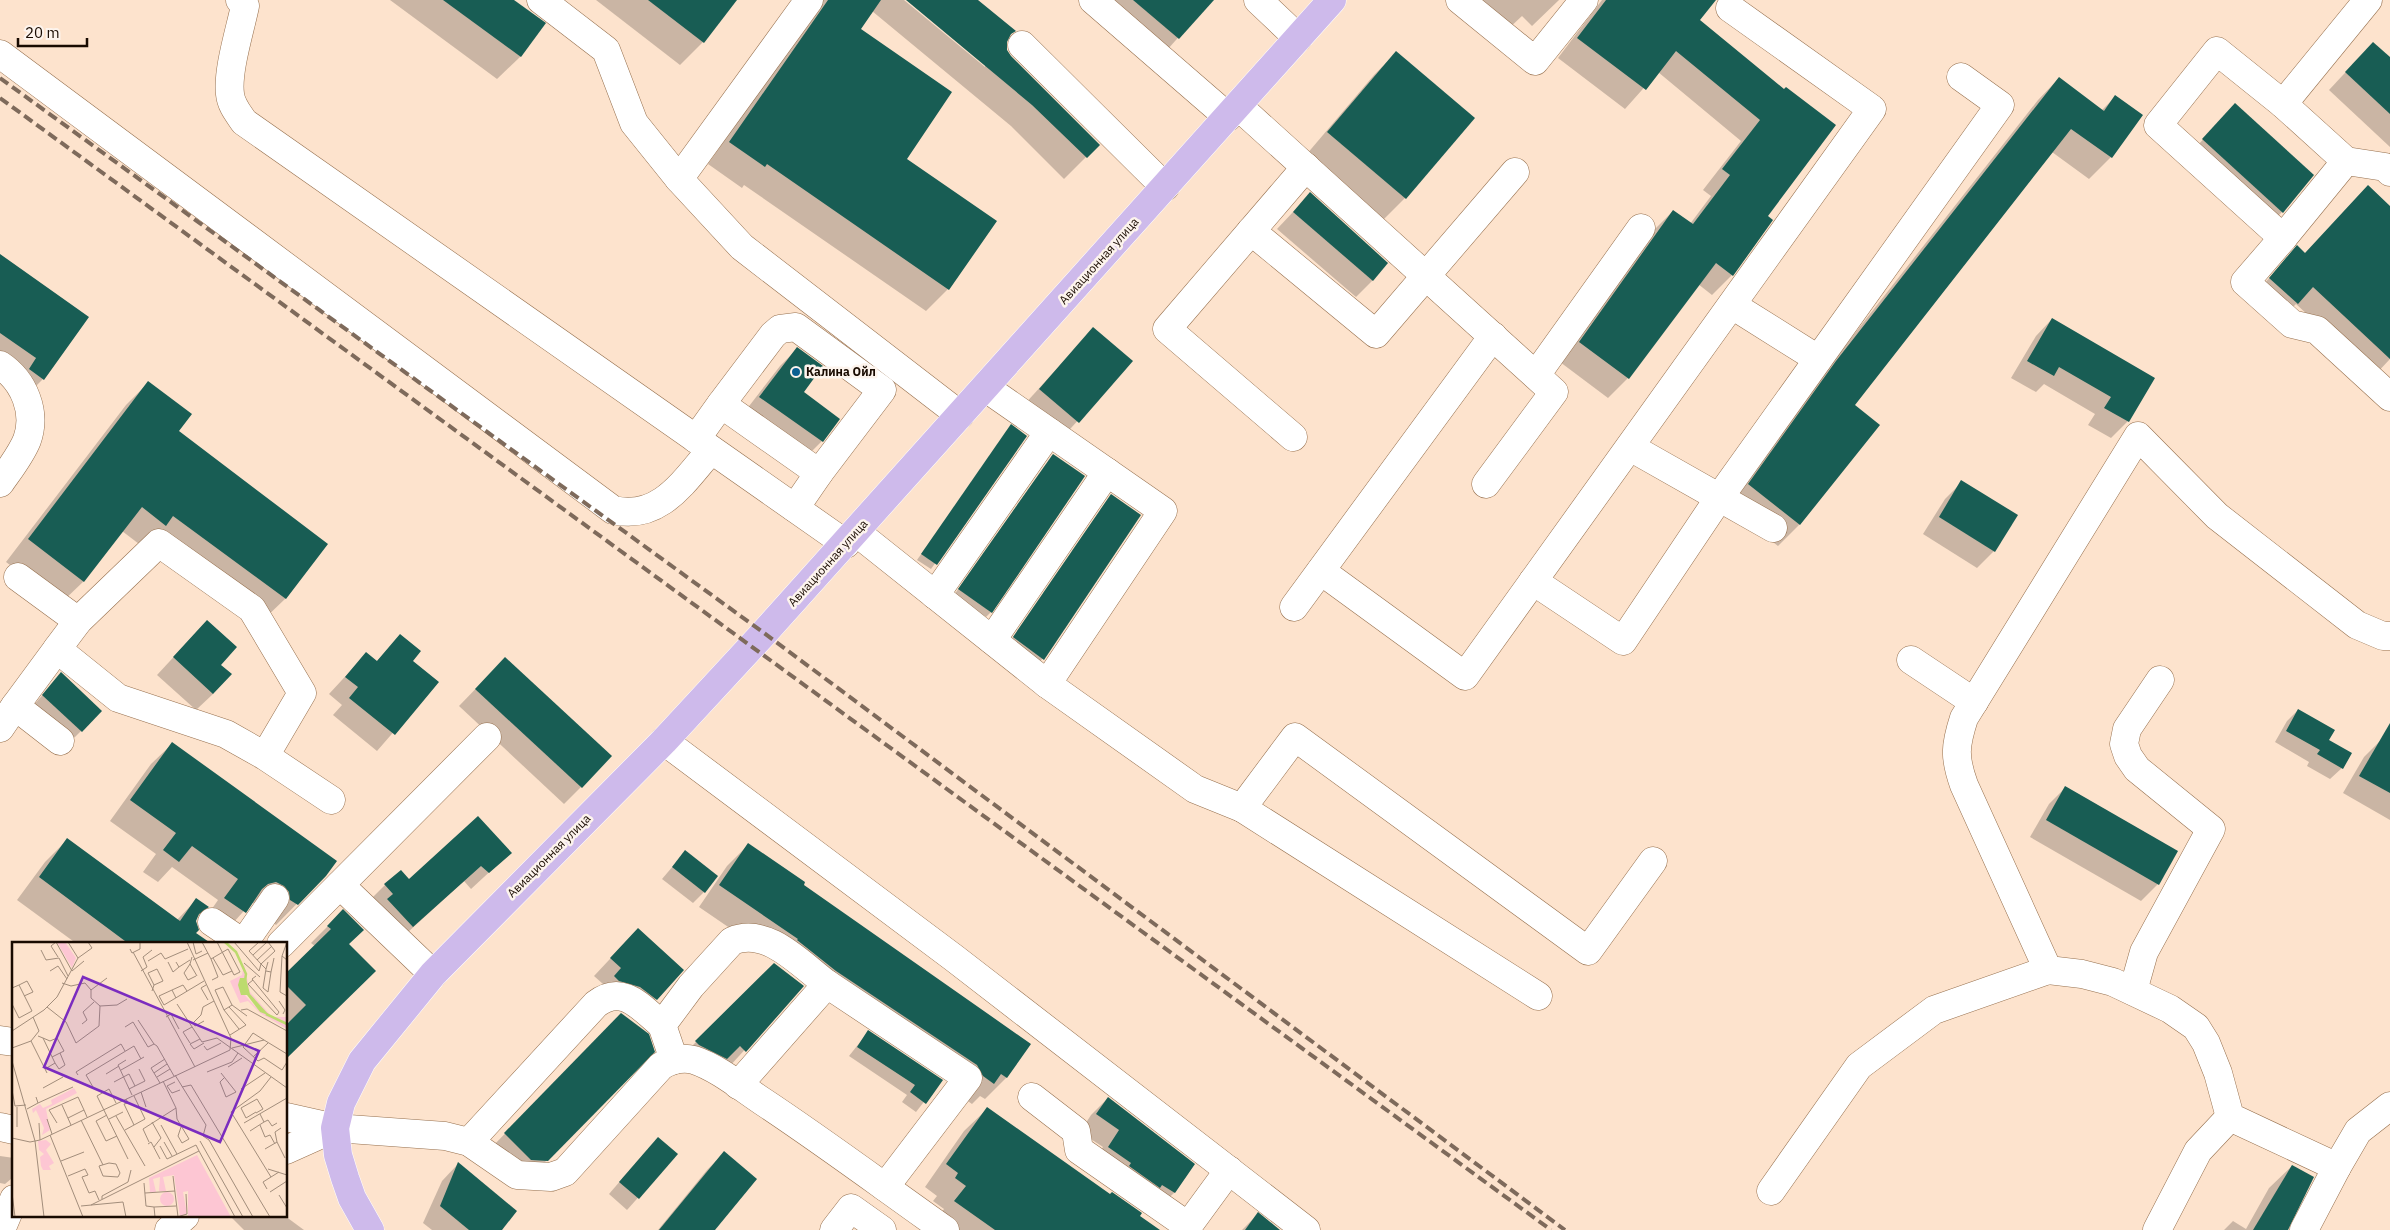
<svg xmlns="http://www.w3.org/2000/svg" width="2390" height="1230" font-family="'IBM Plex Sans',sans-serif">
	<rect width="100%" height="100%" fill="#fde3cd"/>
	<!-- shadow -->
	<g fill="#0003">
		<path d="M390,0H512L544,24L520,57L497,79Z"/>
		<path d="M596,0H736L703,42L680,65Z"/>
		<path d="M823,0H904L985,67V64L908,0H976L1014,31L1007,38L1006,49L1010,56L1098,145L1064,179L1011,126L872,11L859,29L948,289L926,311L744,185L742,188L708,164Z"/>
		<path d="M1110,0H1212L1167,50Z"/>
		<path d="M1475,0H1559L1532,26L1522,16L1506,31Z"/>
		<path d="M1602,0H1714L1699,20L1784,90L1766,216L1732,275L1712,295L1698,284L1628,378L1608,398L1560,362L1653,231L1673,211L1690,224L1711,196L1703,190L1741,141L1658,72L1625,109L1558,58Z"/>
		<path d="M1396,53L1405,198L1383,220L1306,155L1374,75Z"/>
		<path d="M2390,59V147L2329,90L2357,60Z"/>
		<path d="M2059,78L2101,111L2115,97L2141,116L2111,157L2089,179L2052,152L1853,406L1878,425L1799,525L1778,546L1727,506L1815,384L2038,100Z"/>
		<path d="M2230,110L2282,212L2277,217L2198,145Z"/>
		<path d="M1310,194L1373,280L1356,297L1277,229Z"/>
		<path d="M2390,216V359L2374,376L2296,304L2280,320L2254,295L2297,247L2304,254Z"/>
		<path d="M0,256L43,379L21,401L0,371Z"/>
		<path d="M2052,319L2153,378L2128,421L2111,438L2088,425L2095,414L2044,384L2036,392L2011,378L2036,336Z"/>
		<path d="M1093,329L1131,362L1061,439L1023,406Z"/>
		<path d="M797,349L802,392L822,441L805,458L743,414L780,366Z"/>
		<path d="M148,383L177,432L326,544L285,599L262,621L143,547L122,531L84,581L61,603L6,562L126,405Z"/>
		<path d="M1011,426L1026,436L931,569L917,560Z"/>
		<path d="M1053,455L991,612L986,617L954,595Z"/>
		<path d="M1962,482L1994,551L1977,568L1923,534L1945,499Z"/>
		<path d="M1111,495L1140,515L1038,665L1009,643Z"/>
		<path d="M207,621L220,665L213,694L196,710L157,675Z"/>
		<path d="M400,636L411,661L437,682L377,751L333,715L342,705L329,694L366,654L376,662Z"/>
		<path d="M61,674L81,731L70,742L32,707Z"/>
		<path d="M488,676L581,787L564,804L459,706Z"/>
		<path d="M2298,710L2327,740L2342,768L2330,779L2307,766L2309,762L2275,742L2287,721Z"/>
		<path d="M2381,740L2390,746V820L2343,793L2364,757Z"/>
		<path d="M172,744L325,875L276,925L270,920L264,906L254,903H251L224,933L205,919L218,900L172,867L158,882L143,872L156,854L110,821L151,764Z"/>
		<path d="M2066,787L2177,851L2158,884L2141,901L2030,837L2049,804Z"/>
		<path d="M67,840L177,920L196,900L207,907L196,918L195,933L210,944H77L17,900L45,862Z"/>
		<path d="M748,845L802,885L1030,1044L1006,1078L985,1099L980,1096L972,1104L962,1097L956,1086L815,992L777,962L778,961L699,907L727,866Z"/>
		<path d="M685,852L704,892L693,903L662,879Z"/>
		<path d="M510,853L471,889L464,881L396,943L368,902L385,885Z"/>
		<path d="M343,911L348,944L374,971L290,1023L286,1019V975L316,947L311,943Z"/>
		<path d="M638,929L656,999L639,1016L594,976Z"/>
		<path d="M774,964L803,986L728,1068L679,1059Z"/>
		<path d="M606,1030L547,1160L531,1176L489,1150Z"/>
		<path d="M868,1032L941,1080L916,1112L902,1102L907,1095L849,1056Z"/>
		<path d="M1108,1098L1193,1164L1174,1193L1157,1209L1092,1164L1103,1147L1080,1132L1091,1115Z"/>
		<path d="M987,1109L1138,1216L1157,1230H941L933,1224L944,1209L933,1201L937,1196L925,1187L964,1131Z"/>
		<path d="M647,1150L677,1154L627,1210L609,1194Z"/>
		<path d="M724,1153L714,1230H658L707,1170Z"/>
		<path d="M0,1156L14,1158L11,1179L5,1184L0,1183Z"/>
		<path d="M458,1164L500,1230H432L423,1223L442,1181Z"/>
		<path d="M2292,1166L2287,1230H2224L2233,1221L2246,1229L2269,1188Z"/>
		<path d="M1258,1214L1278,1230H1242Z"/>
		<path d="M230,1216H285L304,1230H244Z"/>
	</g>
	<!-- building -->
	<g fill="#185d54">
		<path d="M443,0H514L546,23L521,57Z"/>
		<path d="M648,0H737L704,43Z"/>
		<path d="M828,0H881L861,29L952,92L907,159L997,221L949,290L767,164L765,167L729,142Z"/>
		<path d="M906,0H978L1016,31L1011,34L1007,42V50L1011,56L1100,145L1087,158L1032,105Z"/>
		<path d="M1133,0H1214L1179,39Z"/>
		<path d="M1606,0H1716L1700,20L1784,89L1786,87L1836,125L1768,216L1773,220L1733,276L1716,263L1629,379L1579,342L1673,210L1693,224L1730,175L1722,169L1760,120L1676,51L1646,90L1577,38Z"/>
		<path d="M2373,42L2390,57V114L2345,72Z"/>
		<path d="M1396,51L1475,118L1406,199L1327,132Z"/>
		<path d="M2059,77L2104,111L2115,95L2143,115L2112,158L2071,129L1855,405L1880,425L1800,525L1748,484L1836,361Z"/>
		<path d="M2235,103L2314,175L2283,213L2202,139Z"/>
		<path d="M2368,185L2390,206V359L2313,287L2298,304L2269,278L2297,245L2305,253Z"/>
		<path d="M1310,192L1388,263L1373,281L1293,212Z"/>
		<path d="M0,254L89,317L44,380L29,369L36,358L0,333Z"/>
		<path d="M2052,318L2155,378L2129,422L2104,408L2111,397L2059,367L2054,376L2027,361Z"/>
		<path d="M1093,327L1133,361L1079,423L1039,389Z"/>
		<path d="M797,347L823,366L804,392L840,419L823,442L759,397Z"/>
		<path d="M148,381L192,414L179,431L328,544L286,599L173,516L166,526L142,507L84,582L28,539Z"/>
		<path d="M1011,424L1027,436L937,565L921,554Z"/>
		<path d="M1053,454L1085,476L992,613L958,589Z"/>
		<path d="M1961,480L2018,515L1995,552L1939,517Z"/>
		<path d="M1111,494L1141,515L1044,660L1013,637Z"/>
		<path d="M207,620L237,647L221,665L232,674L213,694L173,657Z"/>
		<path d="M400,634L421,651L413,661L439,682L395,735L349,698L358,687L345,677L366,652L377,661Z"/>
		<path d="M505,657L612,756L582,788L475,689Z"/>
		<path d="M61,672L102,711L82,732L42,695Z"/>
		<path d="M2298,709L2335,730L2329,740L2352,753L2343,769L2317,754L2320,750L2286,731Z"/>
		<path d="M2390,723V793L2359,776Z"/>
		<path d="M172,742L337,861L326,876L298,905L290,900L289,892L284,886L276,882L268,884L262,889L246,913L224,898L238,879L192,846L179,862L163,850L176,833L130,800Z"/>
		<path d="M2065,786L2178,851L2159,885L2046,820Z"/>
		<path d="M478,816L512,853L489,873L481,866L413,927L387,899L393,894L384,884L401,870L409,879Z"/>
		<path d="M67,838L180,921L196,898L209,907L199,914L196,921L199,930L196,933L212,944H129L39,877Z"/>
		<path d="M748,843L805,882L804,885L1031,1044L1007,1078L1001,1074L994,1084L983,1076L977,1065L836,971L797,940L798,939L719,885Z"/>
		<path d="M685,850L718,876L705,893L672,867Z"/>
		<path d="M343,909L364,930L349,944L376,971L286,1059V1025L306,1005L286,985V973L331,929L327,926Z"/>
		<path d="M638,928L684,970L657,1000L640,987L619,981L614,976L621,968L610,958Z"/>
		<path d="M774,963L804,986L746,1052L740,1046L727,1059L699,1045L695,1041Z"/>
		<path d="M621,1013L649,1034L655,1052L548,1161L531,1160L504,1133Z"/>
		<path d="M868,1030L943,1080L926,1104L910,1092L915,1085L857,1047Z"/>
		<path d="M1108,1097L1195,1164L1175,1193L1162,1185L1160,1188L1129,1166L1131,1163L1108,1147L1119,1130L1096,1114Z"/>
		<path d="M987,1107L1110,1194L1112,1192L1142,1213L1140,1216L1160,1230H995L954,1201L966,1186L955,1178L958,1173L946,1164Z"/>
		<path d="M658,1137L678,1154L639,1199L619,1182Z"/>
		<path d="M724,1151L757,1179L715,1230H659Z"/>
		<path d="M458,1162L517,1211L502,1230H469L440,1206Z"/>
		<path d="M2292,1165L2314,1177L2288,1230H2253Z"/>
		<path d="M1258,1212L1280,1230H1245Z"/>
	</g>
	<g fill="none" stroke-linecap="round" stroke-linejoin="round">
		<!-- minor casing -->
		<g stroke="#96704e" stroke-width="29">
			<g id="minor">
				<path d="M240,0L245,6C240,30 227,71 230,94C231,105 238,113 244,122L846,544"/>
				<path d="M541,0L606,50L634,123L679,179"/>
				<path d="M809,0L679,179L742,247L960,415"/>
				<path d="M1093,0L1228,117"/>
				<path d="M1258,0L1298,38"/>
				<path d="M1460,0L1535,61L1584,0"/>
				<path d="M2368,0L2283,104L2346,161L2385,167L2390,172"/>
				<path d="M1022,45L1165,187"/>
				<path d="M0,54L613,510C660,521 684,481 711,450"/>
				<path d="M2283,104L2217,51L2158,125L2283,238L2346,161"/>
				<path d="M1238,106L1554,392L1486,484"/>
				<path d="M1251,231L1376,334L1515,172"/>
				<path d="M2283,238L2245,282L2292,324L2317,330L2390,397"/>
				<path d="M1732,305L1818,359"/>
				<path d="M0,365C24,381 37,412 27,440C21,455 9,470 0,483"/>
				<path d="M1536,375L1641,228"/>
				<path d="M986,388L1163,511L1047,684"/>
				<path d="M721,404L773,335L780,329L796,327L882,390L819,473"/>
				<path d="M1293,437L1167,329L1306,167"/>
				<path d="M696,439L721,404L819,473L795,508"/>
				<path d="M1630,447L1773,528"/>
				<path d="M856,532L1047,684L1195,789L1242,808L1295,737L1588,951L1653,861"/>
				<path d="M1321,571L1465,676L1872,109L1730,8"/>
				<path d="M18,577L78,621"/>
				<path d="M1533,581L1623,641L1719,498L2000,105L1961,77"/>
				<path d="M935,595L1049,432"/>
				<path d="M1294,607L1493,336"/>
				<path d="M2390,636H2383L2357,625L2217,516L2138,436L1964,718C1955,746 1954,757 1964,785L2048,970L2082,974L2113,982L2170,1009L2196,1027L2206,1043L2218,1073L2230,1117L2337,1167L2358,1131L2390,1106"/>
				<path d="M992,640L1107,472"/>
				<path d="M57,649L15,706L60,741"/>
				<path d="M1911,660L1974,702"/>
				<path d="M0,728L15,706"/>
				<path d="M664,741L954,958L1306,1230"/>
				<path d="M265,756L302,693L252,609L159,543L78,621L57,649L118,698L226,734L265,756L331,800"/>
				<path d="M1242,808L1538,996"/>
				<path d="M340,885L433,974"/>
				<path d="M212,922L243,943"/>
				<path d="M243,944L275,898"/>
				<path d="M281,944L487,737"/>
				<path d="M827,984L968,1078L885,1187"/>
				<path d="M2133,991L2144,952L2211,829L2137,769L2128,756L2124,744L2127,729L2160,680"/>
				<path d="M0,1040L14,1042"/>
				<path d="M674,1060L662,1025L691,986L732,941C767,926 800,964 827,984L738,1085"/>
				<path d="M1032,1097L1076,1131L1079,1150L1188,1226L1229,1170"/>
				<path d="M286,1117L335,1128"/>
				<path d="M0,1127L14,1130"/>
				<path d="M469,1142L596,1004C623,983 641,1008 662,1025"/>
				<path d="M286,1150L335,1128L445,1136L469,1142L517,1175L551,1177L565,1172L661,1066C671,1060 682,1057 694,1060C718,1068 741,1087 762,1101C824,1142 884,1187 945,1230"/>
				<path d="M1771,1191L1859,1066L1934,1010L2048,970"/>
				<path d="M1,1230L14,1199"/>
				<path d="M169,1230L185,1216"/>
				<path d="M834,1230L851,1208L882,1230"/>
				<path d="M2157,1230L2198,1151L2230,1117"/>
				<path d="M2304,1230L2337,1167"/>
			</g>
		</g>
		<!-- major casing -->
		<g stroke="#fff" stroke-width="29">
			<path id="major" d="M370,1230L352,1198L345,1178L338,1155L335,1128L341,1103L362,1061L433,974L664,741L764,633L1332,0"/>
		</g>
		<!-- minor -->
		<use href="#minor" stroke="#fff" stroke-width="28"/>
		<!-- major -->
		<use href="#major" stroke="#cebaeb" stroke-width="28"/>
		<!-- rail -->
		<g stroke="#7e6a5b" stroke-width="4" stroke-dasharray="10 5" stroke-linecap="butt">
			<path d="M0,78L764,633L1565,1230"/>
			<path d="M0,98L1551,1230"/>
		</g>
	</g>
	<!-- markers -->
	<circle fill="#0a5f91" stroke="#fdf4ed" stroke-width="2" cx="796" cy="372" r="5"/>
	<g text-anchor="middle" stroke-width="5" stroke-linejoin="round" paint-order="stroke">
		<!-- street labels -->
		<g font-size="12" fill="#190b01" stroke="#fdf4ed">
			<text transform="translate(1099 261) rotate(-48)" y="4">Авиационная улица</text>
			<text transform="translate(828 563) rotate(-48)" y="4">Авиационная улица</text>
			<text transform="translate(549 856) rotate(-45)" y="4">Авиационная улица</text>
		</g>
		<!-- poi labels -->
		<g font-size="12" font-weight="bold" fill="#190b01" stroke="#fdf4ed" text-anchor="start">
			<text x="806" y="376">Калина Ойл</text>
		</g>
	</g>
	<!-- overview -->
	<g transform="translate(12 942)">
		<rect width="275" height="275" fill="#fde3cd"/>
		<path d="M45,0H53L64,16L60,26ZM232,22L238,50L260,75H275V87L248,71L236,59L228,61L218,39L230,33ZM234,36L238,52L257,73L248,70L229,49ZM62,146L65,151L34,167L38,188L30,193L32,186L24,168L21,171L20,167L28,162L31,166L40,162L39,158ZM34,198L39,202L34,208L42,221L37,224L39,228H31L29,224L28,215L32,212L27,208L26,199ZM185,213L219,275H176V249L171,250L175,272L168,274L162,233L151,235L154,249H147L148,235L141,237L144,250H138L137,236ZM148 257a7 7 0 1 1 14 0a7 7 0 1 1-14 0Z" fill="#fdc6d3" fill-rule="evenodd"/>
		<path d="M228,36H234L238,52L258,74L248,70L235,53H229L226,43Z" fill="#bcdb6e"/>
		<path fill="none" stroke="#bcdb6e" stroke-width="2.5" d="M213,0L224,10L234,32L233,39M254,72L275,82"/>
		<path fill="none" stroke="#a28d7b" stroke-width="1" d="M56,0L66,16M181,0L184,12L190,9M190,0L199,17M222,0L247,29M247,0L237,9L249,22L263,9L256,0M275,0L270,14L275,18M118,7L120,11L128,7V0M29,8L34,18L47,16L56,34M121,10L183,125M241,13L255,0M270,14L268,50L275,54M46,15L39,4L44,0L60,29L72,19M180,15L178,22L185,34M201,16L211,33L220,29L205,0M181,18L196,11M245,18L260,4M136,19L149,11L153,17L176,7M156,20L161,30L167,25M164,20L167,25L178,18M232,21L248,35M178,22L172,31L176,38L184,34M254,27L251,46L256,50L259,30M38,29L46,24L55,37M129,29L135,25L131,15L140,8M247,29L249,22L254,27L256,20M254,29L259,30L262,16M200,38L206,35L199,17L216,7L228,30L222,33L220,29M241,38L236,42L265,73L267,70L240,37L244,34M7,43L15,39L21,50L12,54M194,43L189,46L196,58M0,46L7,43L20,69L7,76L0,62M79,48L95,36M160,48L147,54L152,63L192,39M140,49L142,43L151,39L145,27L136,31L142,43M164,56L160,48L171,43L175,49M267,59L273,68L271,72M165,62L190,100L205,96L275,146M220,63L235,74M88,64L105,63L115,57M35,65L54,80L64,101L87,84L88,64L79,56V48L73,41L59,44L50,41M217,65L234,83L218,93M212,68L220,63L211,45L203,48L212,68L227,87M229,68L235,67L275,89M21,75L27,89L19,99L35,131M154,75L159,72L167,87M126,78L142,102M192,79L183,84L181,81L189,73L191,65L202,59M70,82L75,78L71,70L82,60M113,85L121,80L136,105L142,102L145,104L162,134M0,89L32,68L45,55L66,16L80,6L76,0M26,94L31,96L43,121L33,127M31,96L38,99L45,96L52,109L48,111M188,97L178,102L182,107L192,101M252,98L241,91L231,105L246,119L252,116L270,128L275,120M178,101L171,90L180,85M192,104L195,108L209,101M0,106L19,99M220,106L252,98L275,112M40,115L48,111L53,123L47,127L43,121M241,115L256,101M114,118L106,123L120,153M0,119L23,199M216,125L230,116M109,128L132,115M195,130L220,120L226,111M142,131L155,122M209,131L224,150L214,155L208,140L212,136M94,132L107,124M66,133L64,130L109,102L113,109M163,133L194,183L191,194L197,198L241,275M145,135L158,127M102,140L117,132L123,144M163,140L155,144L160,151L168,148M148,141L139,126L153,117M81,145L74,133L122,104L129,117M170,145L179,143L258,275M31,146L51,135M117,147L133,139L127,127M229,147L253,131M0,148L3,164L14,163M129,150L134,165M122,154L133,177L122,183M26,161L61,145M104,161L97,147L85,154L116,217M50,163L59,183M5,165V185M0,166V189M164,166L165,177L177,197L170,201L166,194L169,185M15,167L26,161L24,155M244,170L234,176L229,166L245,157L251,167L244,171M95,173L84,179L94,199L105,194M104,174L133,224M56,176L72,168L75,175M35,177L40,192M97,177L111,170M69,178L91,223M140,180L149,196L142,205M252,180L256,178L260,184L265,181M27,181L28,198M45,181L37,168L66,155L72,168M232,181L275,156M149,183L165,212M248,183L253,195L258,193L263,202M113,188L122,183L112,162L116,161L114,157M238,189L252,180L248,172M38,193L71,275M0,196L18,200L28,198L218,108L219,96L175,0M23,199L32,275M188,199L231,275M137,200L131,187L164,166L151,139M152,200L160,214M265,200L263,190L269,186M136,202L139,200L148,217M148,204L155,217L184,203L187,209M253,207L265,200L273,216M49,219L72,210M97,221L104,222L108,231L106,235L91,234L87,224ZM256,227L275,233M56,234L73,227L76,233L70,235L77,251L83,249L87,258M161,234L166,275M259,235L219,170L248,149L259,135M132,241L134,264L142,265M255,247L251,240L267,230M258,250L275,239M0,251L3,275M133,251L163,249M267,253L275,266M90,257V254L116,240L119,228M79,263L187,209L223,275M69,264L111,260L114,275M143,275L142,265L164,264M165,275L175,272L174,252"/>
		<path fill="#7b2cbf" fill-opacity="0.15" stroke="#7b2cbf" stroke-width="2.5" d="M71,35L247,109L208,200L32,125Z"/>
		<rect width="275" height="275" fill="none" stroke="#190b01" stroke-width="2.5"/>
	</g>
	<!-- scale -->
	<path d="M18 38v8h69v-8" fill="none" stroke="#190b01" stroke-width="2.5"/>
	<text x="25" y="38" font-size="15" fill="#190b01" stroke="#fdf4ed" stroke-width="4" paint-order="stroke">20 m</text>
</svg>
